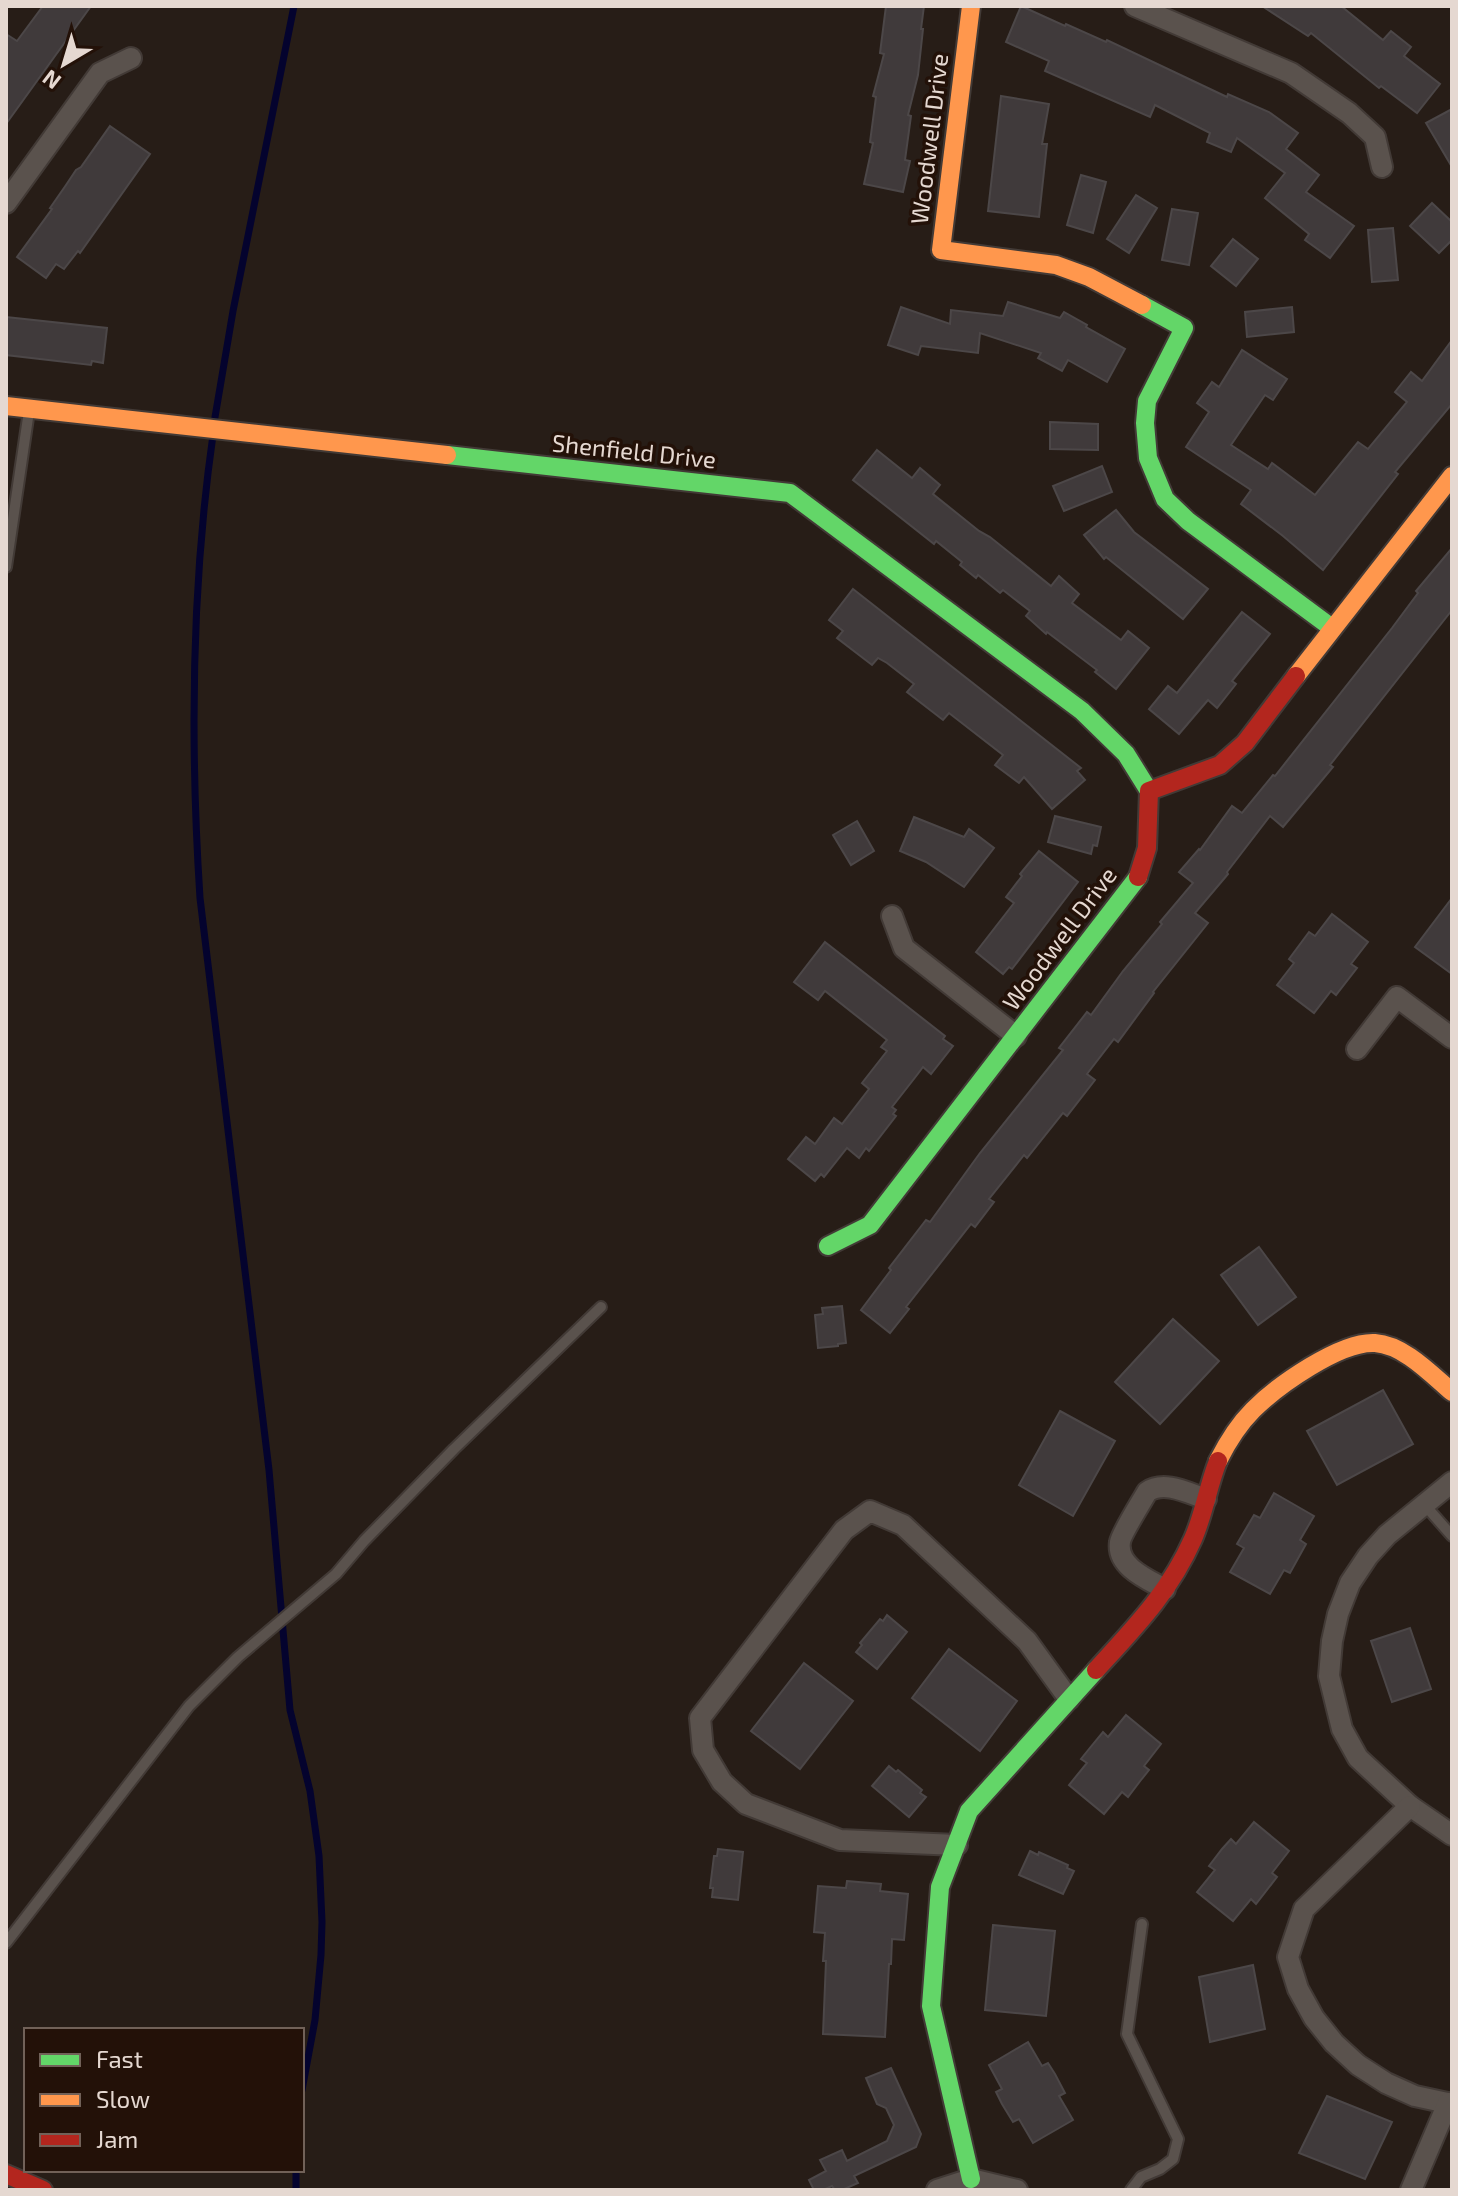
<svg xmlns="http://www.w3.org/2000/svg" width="1458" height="2196" font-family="'Exo 2',sans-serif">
	<rect width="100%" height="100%" fill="#271d17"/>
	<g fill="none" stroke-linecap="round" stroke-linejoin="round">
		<!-- stream -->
		<g stroke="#04032e" stroke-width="7">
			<path d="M214,423L233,311L294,6"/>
			<path d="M213,435C191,589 190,744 200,898L269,1470L290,1710L310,1791L319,1856L322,1922L321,1955L315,2020L302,2090"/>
			<path d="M296,2190V2170"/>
		</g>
	</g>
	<!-- building -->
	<g fill="#403a3b" stroke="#4c4748" stroke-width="2">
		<path d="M43,6H91L6,124V34L17,41Z"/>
		<path d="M886,6H924L921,29H923L918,75L908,115L911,116L905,160L910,161L903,192L864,184L873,143L870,142L876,97L873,96L884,54L880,53Z"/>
		<path d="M1021,6L1065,26L1066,24L1106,42L1107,40L1227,97L1228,94L1269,112L1298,133L1286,149L1319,175L1306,192L1354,226L1330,258L1305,240L1309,234L1265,198L1285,173L1237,138L1231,152L1207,142L1210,133L1155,105L1150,117L1045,71L1049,61L1006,42Z"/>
		<path d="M1262,6H1341L1383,40L1391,31L1411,47L1404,56L1440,84L1417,113L1381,86L1379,88L1311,33L1308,36Z"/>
		<path d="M1001,96L1049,104L1042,144H1047L1039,217L988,211Z"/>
		<path d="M1452,109V167L1426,123Z"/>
		<path d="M110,126L150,154L80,253L78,251L64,269L56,264L46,278L17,257L52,209L50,208L66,185L76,170L81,167Z"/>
		<path d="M1081,175L1106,182L1093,233L1067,225Z"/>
		<path d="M1136,195L1157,208L1129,253L1107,239Z"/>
		<path d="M1432,203L1452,222V240L1439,253L1410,226Z"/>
		<path d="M1172,209L1198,213L1189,265L1162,260Z"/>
		<path d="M1393,228L1398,280L1372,282L1368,230Z"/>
		<path d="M1233,239L1258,259L1236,286L1211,266Z"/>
		<path d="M1008,302L1060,318L1064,312L1087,325L1086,327L1125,349L1107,382L1068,360L1062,371L1038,358L1041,353L980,333L978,353L921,346L918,355L888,345L901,307L950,324L951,310L1003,316Z"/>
		<path d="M1292,307L1294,332L1247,337L1245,312Z"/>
		<path d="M6,317L107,328L103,363L92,361L91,365L6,355Z"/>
		<path d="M1452,340V404L1395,472L1398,474L1323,570L1283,536L1241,504L1251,490L1186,447L1209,412L1197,403L1212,382L1219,387L1242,350L1287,379L1273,400L1265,395L1231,445L1268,469L1272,463L1315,495L1358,442L1368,449L1407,402L1395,392L1411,372L1422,381Z"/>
		<path d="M1050,422L1098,424V450L1050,449Z"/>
		<path d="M877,450L912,478L920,468L940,485L933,494L979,531L990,537L1051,586L1059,576L1079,594L1072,603L1121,640L1128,631L1149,648L1116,689L1095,672L1097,670L1047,632L1046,634L1026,616L1030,611L1003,590L1000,593L978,575L976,578L960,565L962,562L936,541L934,544L853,480Z"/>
		<path d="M1102,466L1112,492L1064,511L1053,486Z"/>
		<path d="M1116,510L1134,532L1208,589L1183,619L1106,557L1104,559L1084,535Z"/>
		<path d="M1452,548V610L1330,765L1333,767L1283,827L1270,816L1227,872L1228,874L1195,913L1208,923L1153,992L1154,993L1118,1042L1114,1039L1087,1074L1095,1080L1067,1116L1063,1113L1027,1158L1024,1155L989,1199L994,1202L975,1227L971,1224L906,1307L909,1309L890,1333L861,1310L891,1270L889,1268L926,1220L930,1222L980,1153L1063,1050L1059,1048L1087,1012L1091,1015L1123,971L1162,924L1160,922L1193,883L1179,872L1199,849L1200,850L1232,806L1242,813L1273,775L1275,776L1392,628L1418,593L1416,591Z"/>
		<path d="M853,589L1081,768L1077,771L1085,780L1052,809L1024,777L1019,783L995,765L1003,755L949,713L943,720L907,692L914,684L887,663L878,658L872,665L837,638L843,631L829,620Z"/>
		<path d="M1242,612L1270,634L1232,681L1236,684L1217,708L1208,700L1179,734L1149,709L1168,686L1177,693Z"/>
		<path d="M1055,816L1101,827L1097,846L1093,845L1091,854L1048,842Z"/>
		<path d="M914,817L964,837L969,829L994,848L964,887L926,862L900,851Z"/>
		<path d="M857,821L874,851L851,865L833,835Z"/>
		<path d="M1039,851L1078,882L1012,969L1009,967L1003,974L976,952L1014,903L1006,897L1022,876L1020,874Z"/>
		<path d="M1452,898V974L1415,947Z"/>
		<path d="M1332,914L1368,942L1351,964L1357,968L1336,995L1331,991L1314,1013L1277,985L1294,963L1289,959L1309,932L1315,936Z"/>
		<path d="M825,942L945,1036L943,1039L953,1046L931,1074L923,1067L917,1075L892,1107L896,1110L893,1114L896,1116L869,1151L866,1148L859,1158L847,1148L824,1177L821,1174L815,1181L788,1159L806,1137L815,1144L834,1118L842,1124L869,1089L862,1083L887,1051L881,1047L887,1040L825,991L818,1000L794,982Z"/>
		<path d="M1259,1247L1296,1297L1258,1325L1221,1275Z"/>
		<path d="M842,1306L846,1343L838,1344V1346L818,1348L815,1315L823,1314L822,1308Z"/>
		<path d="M1173,1319L1219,1361L1160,1424L1115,1382Z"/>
		<path d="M1383,1390L1413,1444L1337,1485L1307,1431Z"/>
		<path d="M1060,1411L1115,1441L1073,1516L1019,1485Z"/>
		<path d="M1274,1493L1314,1516L1300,1540L1306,1544L1290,1573L1284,1570L1270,1594L1230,1572L1244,1548L1237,1544L1254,1515L1260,1518Z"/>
		<path d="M887,1615L907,1632L877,1669L856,1652L862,1645L860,1643L880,1619L883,1621Z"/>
		<path d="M1410,1628L1431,1689L1392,1702L1371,1641Z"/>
		<path d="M949,1649L1017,1701L980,1751L912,1698Z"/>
		<path d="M804,1663L853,1701L800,1769L751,1731Z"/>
		<path d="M1126,1715L1161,1744L1144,1766L1149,1770L1141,1780L1128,1797L1122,1792L1104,1814L1069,1785L1087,1763L1081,1759L1089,1749L1103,1732L1108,1737Z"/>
		<path d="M889,1766L896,1772L898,1770L922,1790L920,1793L926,1797L909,1817L872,1786Z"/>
		<path d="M1254,1822L1289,1851L1272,1873L1277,1877L1256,1904L1251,1899L1233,1921L1197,1892L1215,1870L1209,1866L1222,1849L1231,1839L1236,1844Z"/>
		<path d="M718,1849L743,1852L738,1900L712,1897L713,1888H710L714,1856H717Z"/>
		<path d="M1030,1851L1038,1855L1039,1852L1068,1865L1067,1868L1074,1871L1063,1894L1019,1875Z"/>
		<path d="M847,1881L881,1884L880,1891L908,1894L904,1940L892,1939L891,1964H889L885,2037L823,2034L826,1961H823L825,1933L814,1932L818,1886L846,1888Z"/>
		<path d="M993,1925L1055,1931L1046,2016L985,2010Z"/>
		<path d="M1253,1965L1265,2029L1210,2042L1199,1977Z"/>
		<path d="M1028,2042L1042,2066L1048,2063L1055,2074L1065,2093L1059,2096L1073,2120L1033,2143L1019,2119L1013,2122L1002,2104L996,2092L1002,2089L989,2065Z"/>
		<path d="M891,2068L921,2134L916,2147L854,2176L858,2183L842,2190H835L832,2186L823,2190H814L809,2180L826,2171L820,2160L842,2150L847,2161L887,2141L894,2125L886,2108L877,2104L866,2078Z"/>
		<path d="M1327,2096L1392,2122L1365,2179L1299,2153Z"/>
	</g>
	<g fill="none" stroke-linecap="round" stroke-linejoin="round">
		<!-- lane casing -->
		<g stroke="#423a36" stroke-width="14">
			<g id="lane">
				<path d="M6,567L29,411"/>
				<path d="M1424,1504L1452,1536"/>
				<path d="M6,1943L189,1706L238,1657L336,1574L364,1541L454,1449L601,1307"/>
				<path d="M1131,2190L1141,2177L1160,2169L1173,2159L1178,2139L1127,2034L1142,1924"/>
			</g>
		</g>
		<!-- street casing -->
		<g stroke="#423a36" stroke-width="24">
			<g id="street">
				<path d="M1135,6L1291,73L1349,113L1375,137L1382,167"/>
				<path d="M6,203L100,73L131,58"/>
				<path d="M892,916L904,948L1016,1036"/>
				<path d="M1357,1049L1397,997L1452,1038"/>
				<path d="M1452,1482L1387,1535L1368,1556L1350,1583L1338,1614L1332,1641L1329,1676L1342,1729L1358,1758L1410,1806L1452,1835"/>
				<path d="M1165,1589C1149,1580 1116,1567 1120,1542C1121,1534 1142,1501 1147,1492C1164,1480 1188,1493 1206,1499"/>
				<path d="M1410,1806L1304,1909L1288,1957L1298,1989L1314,2018L1334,2043L1358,2065L1386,2083L1415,2096L1452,2104"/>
				<path d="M957,1845L840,1840L746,1804L722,1782L703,1750L700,1718L844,1530L870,1511L903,1525L1027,1641L1069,1699"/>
				<path d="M937,2190L971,2179L1017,2190"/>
				<path d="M1411,2190L1448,2103"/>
			</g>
		</g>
		<!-- fast casing -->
		<g stroke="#423a36" stroke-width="22">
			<g id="fast">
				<path d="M1142,305L1184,328L1147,401L1145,423L1148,458L1165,499L1188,521L1332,628"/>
				<path d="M447,455L790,493L1082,711L1126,754L1149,791"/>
				<path d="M828,1246L870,1225L1138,877"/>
				<path d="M971,2179L931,2006L940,1887L969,1811L1096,1670"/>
			</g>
		</g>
		<!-- slow casing -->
		<g stroke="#423a36" stroke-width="22">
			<g id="slow">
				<path d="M971,6L941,250L1056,265L1089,277L1142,305"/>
				<path d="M6,406L447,455"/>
				<path d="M1296,676L1452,476"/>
				<path d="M1218,1461C1227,1443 1238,1425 1253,1410C1277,1386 1340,1341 1375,1343C1404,1345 1431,1374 1452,1392"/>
			</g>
		</g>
		<!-- jam casing -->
		<g stroke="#423a36" stroke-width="22">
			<g id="jam">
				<path d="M1138,877L1147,848L1149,791L1220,765L1245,743L1296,676"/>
				<path d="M1096,1670C1135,1627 1169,1593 1193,1539C1204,1514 1208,1486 1218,1461"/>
				<path d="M6,2174L43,2190"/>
			</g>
		</g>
		<!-- lane -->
		<use href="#lane" stroke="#5a524d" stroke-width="10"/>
		<!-- street -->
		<use href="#street" stroke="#5a524d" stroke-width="20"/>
		<!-- fast -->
		<use href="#fast" stroke="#63d668" stroke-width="18"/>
		<!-- slow -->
		<use href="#slow" stroke="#ff974d" stroke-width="18"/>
		<!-- jam -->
		<use href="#jam" stroke="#b3261e" stroke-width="18"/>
	</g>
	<g text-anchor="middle" stroke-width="7" stroke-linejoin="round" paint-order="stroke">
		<!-- street labels -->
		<g font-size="24" fill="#e5d8d1" stroke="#231108">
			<text transform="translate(930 139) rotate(-83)" y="8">Woodwell Drive</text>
			<text transform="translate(634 452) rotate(6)" y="8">Shenfield Drive</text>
			<text transform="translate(1060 939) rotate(-53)" y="8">Woodwell Drive</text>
		</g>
	</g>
	<!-- border -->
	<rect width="1458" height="2196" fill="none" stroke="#e5d8d1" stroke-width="16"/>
	<!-- legend -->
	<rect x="24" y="2028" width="280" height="144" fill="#231108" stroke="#716158" stroke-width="2"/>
	<rect x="40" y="2054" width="40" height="12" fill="#63d668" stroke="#716158" stroke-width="2"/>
	<text x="96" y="2068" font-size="24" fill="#e5d8d1">Fast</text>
	<rect x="40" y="2094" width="40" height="12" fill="#ff974d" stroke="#716158" stroke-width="2"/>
	<text x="96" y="2108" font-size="24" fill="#e5d8d1">Slow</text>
	<rect x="40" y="2134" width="40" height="12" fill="#b3261e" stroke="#716158" stroke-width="2"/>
	<text x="96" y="2148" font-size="24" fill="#e5d8d1">Jam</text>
	<!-- north arrow -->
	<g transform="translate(64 64) rotate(218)" stroke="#231108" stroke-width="6" paint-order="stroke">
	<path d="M0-6L14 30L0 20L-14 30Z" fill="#e5d8d1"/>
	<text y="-12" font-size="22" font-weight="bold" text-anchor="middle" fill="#e5d8d1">N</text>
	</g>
</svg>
